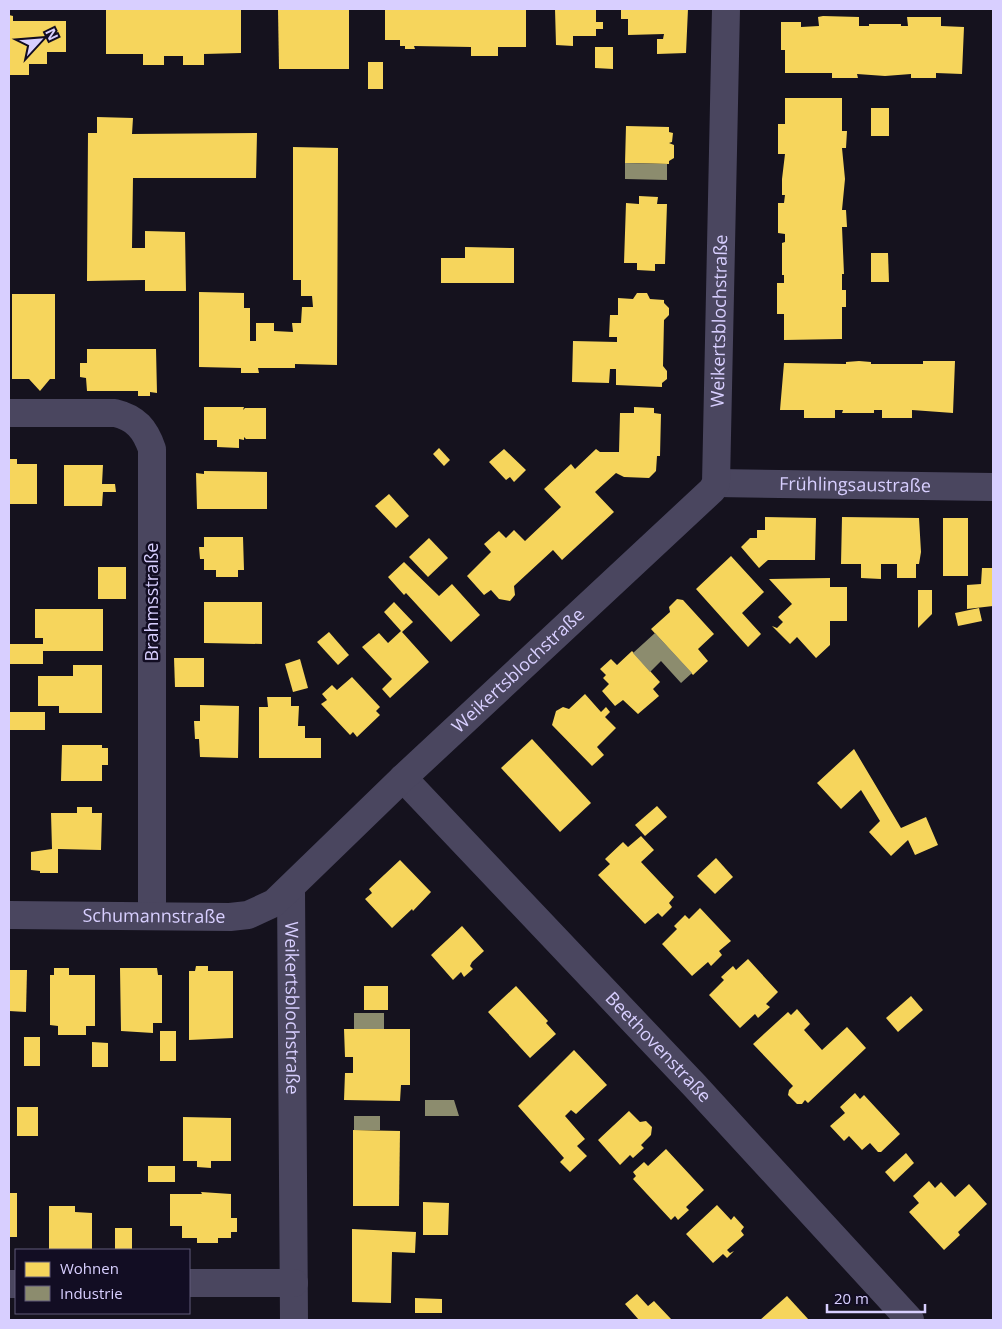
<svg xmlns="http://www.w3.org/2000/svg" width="1002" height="1329" font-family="'Open Sans',sans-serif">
	<rect width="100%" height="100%" fill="#15121e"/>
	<!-- homes -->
	<g fill="#f6d55c">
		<path d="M106,9H241V53L204,54V65H183V56H164V65H143V54H106Z"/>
		<path d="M327,9L349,10V69H279L278,10Z"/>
		<path d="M385,9H526V47H498V56H471V47L414,46L415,49H405V46H400V40H385Z"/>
		<path d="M555,9H596V22H603V29H596V36H573V46L556,45Z"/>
		<path d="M621,9H688L686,53L657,54V39H663L664,34L628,35V19H621Z"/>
		<path d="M9,15L13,16V21H66V52H47V64H29V75H10Z"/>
		<path d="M823,16L859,17V26H869V24H901V26H908L907,17H941V26L964,27L962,74L936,73V78H911V74L885,76L857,74L858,78H832V73H785V50H781V22H801V27L819,26L818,17Z"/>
		<path d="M595,47H613V69L595,68Z"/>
		<rect x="368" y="62" width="15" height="27"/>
		<path d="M785,98H842V131H847L846,148H842L845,179L842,210H846L847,227H842L844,274H842V290H846V307H842V339L784,340V314H777V283H784V275H782V243L785,242V234L778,233V203H784L785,195H782V179L785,154H778V124H785Z"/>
		<rect x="871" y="108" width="18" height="28"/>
		<path d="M97,117L133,118L132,134L257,133L256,178H133L132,248H145V231L185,232L186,291H145V280L87,281L88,133H97Z"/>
		<path d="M626,126L669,127V132L673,133L672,142L669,143L674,145V158L669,161V164L625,163Z"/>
		<path d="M293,147L338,148L337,365L295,364V368H258L259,373H241V368L199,367V292L244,293V308H250V341H256V323H274V331L293,332L292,323H301L302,307H313L312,296H301V280H293Z"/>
		<path d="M639,196L658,197L657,204H667L665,264H655V271L637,270V263H624L626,203L639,204Z"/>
		<path d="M465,247L514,248V283H441V258H465Z"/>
		<path d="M871,253H888L889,282H871Z"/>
		<path d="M637,293H647L650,299L664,300V303L669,308V315L664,320L663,366L667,371V379L662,383V387L616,385V369H610L609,383L572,382L573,341L617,342V337H609L610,315H618V298L633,299Z"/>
		<path d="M12,294H55V379H50L40,391L29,379H12Z"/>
		<path d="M87,349H156L157,393L150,392V396H138V391H87L86,378L80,377V363H87Z"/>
		<path d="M859,361L871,362V364H923V361H955L953,413L912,410V418H882V410H874V413H842L843,410H835V418H804V410H780L784,363L846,364V362Z"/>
		<path d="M204,407H244L243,410L245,408H266V439H246L244,437V440L239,439V448L217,447V440H204Z"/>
		<path d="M634,407L654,408V413L661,414L660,456H657L656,471L649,478L624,477L616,473L595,492L614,512L562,560L553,550L514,586L515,595L510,601L499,599L491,590L484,595L467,576L491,552L484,544L499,531L506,538L514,530L525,541L561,507L544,489L571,464L575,469L596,449L600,452H619L620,413H634Z"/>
		<path d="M439,448L450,460L444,466L433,454Z"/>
		<path d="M504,449L526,470L514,482L510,477L506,480L489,462Z"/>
		<path d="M9,459H17V464H37V504H9Z"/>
		<path d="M64,465H103L102,484H115L116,492H103L102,506H64Z"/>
		<path d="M204,471L267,472V509H197L196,473L204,474Z"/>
		<path d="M389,494L409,516L396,528L375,506Z"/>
		<path d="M765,517L816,518L815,560H768L759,568L741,547L750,538H757V530H765Z"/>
		<path d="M842,517L919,518L921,552L919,564H916V578H897V564H881V579L861,578V564H841Z"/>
		<rect x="943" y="518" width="25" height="58"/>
		<path d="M204,537H243L244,570H238V577H216V570H204V559H200L199,547H204Z"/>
		<path d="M429,538L448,558L428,577L409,557Z"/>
		<path d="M731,556L764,592L742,613L761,634L748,647L696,589Z"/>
		<path d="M404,562L439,596L452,584L480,615L451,642L406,593L404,595L388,577Z"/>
		<rect x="98" y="567" width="28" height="32"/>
		<path d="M982,568H993V606L967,609V585L981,584Z"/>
		<path d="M830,578V587H847V621H830V645L816,658L797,637L790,644L772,626L777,628L783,622L778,617L792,604L769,579Z"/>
		<path d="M918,590H932V614L918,628Z"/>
		<path d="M677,599L683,600L714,634L698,649L708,661L693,675L651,629L670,612L669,607Z"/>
		<path d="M204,602H262V644L204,643Z"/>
		<path d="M394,602L413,622L402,632L429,662L390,698L382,689L392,679L362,647L379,633L388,643L401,631L384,612Z"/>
		<path d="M979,608L982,621L958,626L955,613Z"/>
		<path d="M35,609H103V651H43V664H9V644H43V638H35Z"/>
		<path d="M329,632L349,655L338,665L317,642Z"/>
		<path d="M632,651L660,682L653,689L659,696L638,714L623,700L615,706L602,691L609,684L603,678L606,675L600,669L611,659L617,665Z"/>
		<path d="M174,658H204V687H175Z"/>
		<path d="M300,659L308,688L293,692L285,664Z"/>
		<path d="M73,665H102V713H59V706H38V676H73Z"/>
		<path d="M352,677L380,707L376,711L380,715L357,737L353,732L350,735L321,704L327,700L322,694L332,685L337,690Z"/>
		<path d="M585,694L601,712L606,707L610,712L605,717L616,728L597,747L604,755L592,766L552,725L556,711L563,707L569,709Z"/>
		<path d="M267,697H291V706H299L298,726H305V738H321V758H259V707H268Z"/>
		<path d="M200,705L239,706L238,758L200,757L199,739H195L194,721H200Z"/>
		<rect x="9" y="712" width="36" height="18"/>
		<path d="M532,739L591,803L560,832L501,768Z"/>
		<path d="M62,745H102V748H108V765H102V781H61Z"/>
		<path d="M854,749L901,828L926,817L938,845L915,855L908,840L891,856L869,832L880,821L861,790L841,809L817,783Z"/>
		<path d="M657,806L667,817L645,836L635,825Z"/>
		<path d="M77,807H92V813H102L101,850L58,849V873H40V871L31,870V852L52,849L51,813H77Z"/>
		<path d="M641,836L654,850L641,862L674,897L669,903L672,907L662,917L658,913L645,924L598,875L610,864L605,859L623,842L628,847Z"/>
		<path d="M716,858L733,877L715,894L697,876Z"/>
		<path d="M400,860L431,892L413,911L412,909L392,928L365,899L372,893L369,889Z"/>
		<path d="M700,908L731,941L719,951L722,955L711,966L708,962L692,976L662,944L677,929L674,926L685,915L689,919Z"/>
		<path d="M462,926L484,951L472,962L470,966L473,969L464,977L461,972L453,980L431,955Z"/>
		<path d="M748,959L778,992L766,1004L770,1007L758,1018L755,1014L740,1028L709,995L724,980L721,977L733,966L736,970Z"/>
		<path d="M196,966H208V971H233V1038L189,1040V971H195Z"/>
		<path d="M54,968H69V975H95V1026H86V1035H58V1026L50,1025V975H54Z"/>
		<path d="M120,968H157L158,975H162V1023H153V1033L121,1031Z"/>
		<path d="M9,970H27L26,1012L9,1011Z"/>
		<rect x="364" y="986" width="24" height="24"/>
		<path d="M516,986L548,1021L546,1023L556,1034L530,1058L488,1012Z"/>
		<path d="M911,996L923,1010L898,1032L886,1018Z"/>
		<path d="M797,1009L810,1024L804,1030L822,1050L847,1027L866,1048L808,1103L805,1100L802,1104H797L788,1095L789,1090L793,1086L753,1044L788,1012L791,1015Z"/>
		<path d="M344,1029H410V1085H401L400,1101L344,1100L345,1073H353V1057H345Z"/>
		<rect x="160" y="1031" width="16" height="30"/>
		<rect x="24" y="1037" width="16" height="29"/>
		<path d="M92,1042L108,1043V1067H92Z"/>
		<path d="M574,1050L607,1085L576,1114L571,1110L565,1116L585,1139L577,1146L587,1156L570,1172L560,1162L564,1158L518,1106Z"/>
		<path d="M855,1093L860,1099L864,1095L900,1134L881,1152H878L870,1143L862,1150L849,1136L844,1141L830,1126L845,1113L840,1107Z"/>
		<rect x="17" y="1107" width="21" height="29"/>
		<path d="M629,1111L640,1122L646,1121L652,1127L651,1135L641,1145L644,1148L633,1158L630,1155L620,1165L598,1140Z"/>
		<path d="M183,1117L231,1118V1161H211V1168L197,1167V1161H183Z"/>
		<path d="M353,1130L400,1131L399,1206H353Z"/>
		<path d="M666,1149L704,1190L686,1207L689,1210L678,1220L675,1216L671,1220L633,1179L636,1176L633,1172L644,1162L648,1166Z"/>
		<path d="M906,1153L914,1163L894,1182L885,1172Z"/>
		<rect x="148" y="1166" width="27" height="16"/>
		<path d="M929,1181L935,1188L941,1182L955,1197L969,1184L987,1204L958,1232L960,1235L944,1250L909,1212L919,1203L913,1196Z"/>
		<path d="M201,1192L231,1194V1218H237V1232H231V1238H218V1243H197V1238H182V1226H170V1194H202Z"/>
		<rect x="9" y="1193" width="8" height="44"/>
		<path d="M423,1202L449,1203L448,1235H423Z"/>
		<path d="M717,1205L731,1220L734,1216L744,1227L741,1231L744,1235L727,1250L730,1253L734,1251L727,1258L723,1254L713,1263L686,1234Z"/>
		<path d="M49,1206H75V1212L92,1213V1250H49Z"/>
		<rect x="115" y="1228" width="17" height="22"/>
		<path d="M352,1229L416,1232L415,1253L392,1252L391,1303L352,1302Z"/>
		<path d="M637,1294L648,1306L654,1301L671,1319L639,1320L625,1304Z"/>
		<path d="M787,1296L809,1320H760Z"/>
		<path d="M415,1298L442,1299V1313H415Z"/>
	</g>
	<!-- industry -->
	<g fill="#8c8c6e">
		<path d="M625,163L667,164V180L625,179Z"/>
		<path d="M655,633L692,673L681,683L661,661L650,672L633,653Z"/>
		<rect x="354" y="1013" width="30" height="16"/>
		<path d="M425,1100H454L459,1116H425Z"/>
		<rect x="354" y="1116" width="26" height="14"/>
	</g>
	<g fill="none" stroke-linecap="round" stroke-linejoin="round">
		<!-- minor -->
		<g stroke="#4a465f" stroke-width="28">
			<path d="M9,413H115C136,418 145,429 152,449V916"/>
			<path id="s1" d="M716,483L993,487"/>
			<path id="s2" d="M403,778L695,1086L910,1320"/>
			<path id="s3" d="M291,889L294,1320"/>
			<path id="s4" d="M9,915L230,917L248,915L274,903L403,778L712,490L716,483L726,9"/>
			<path d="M189,1283H294"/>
			<path d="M9,1284H16"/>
		</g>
	</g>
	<g text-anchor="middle" stroke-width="5" stroke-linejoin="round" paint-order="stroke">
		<!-- street labels -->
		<g font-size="18" fill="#d8cfff" stroke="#120d23">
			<text dy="6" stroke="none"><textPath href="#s4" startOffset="1040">Weikertsblochstraße</textPath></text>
			<text dy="6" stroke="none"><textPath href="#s1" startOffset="139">Frühlingsaustraße</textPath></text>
			<text transform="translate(152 602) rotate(-90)" y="6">Brahmsstraße</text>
			<text dy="6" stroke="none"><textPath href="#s4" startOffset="605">Weikertsblochstraße</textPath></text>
			<text dy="6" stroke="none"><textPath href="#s4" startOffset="145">Schumannstraße</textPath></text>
			<text dy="6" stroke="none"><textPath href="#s3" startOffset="119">Weikertsblochstraße</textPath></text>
			<text dy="6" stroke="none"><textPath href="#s2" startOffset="371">Beethovenstraße</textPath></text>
		</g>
	</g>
	<!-- border -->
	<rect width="1002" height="1329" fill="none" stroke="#d8cfff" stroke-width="20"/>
	<!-- legend -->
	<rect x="15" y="1249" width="175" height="65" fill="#120d23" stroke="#615b7b"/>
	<rect x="25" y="1262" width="25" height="15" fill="#f6d55c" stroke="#615b7b"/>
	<text x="60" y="1274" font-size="15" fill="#d8cfff">Wohnen</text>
	<rect x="25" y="1286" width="25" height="15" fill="#8c8c6e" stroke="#615b7b"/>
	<text x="60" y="1299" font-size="15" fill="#d8cfff">Industrie</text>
	<!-- north arrow -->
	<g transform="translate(40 40) rotate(64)" stroke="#120d23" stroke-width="4" paint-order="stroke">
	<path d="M0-4L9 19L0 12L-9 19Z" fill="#d8cfff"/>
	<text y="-8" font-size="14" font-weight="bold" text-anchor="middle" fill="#d8cfff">N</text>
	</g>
	<!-- scale -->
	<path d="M827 1304v8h98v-8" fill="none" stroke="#d8cfff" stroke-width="2.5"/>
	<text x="834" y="1304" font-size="15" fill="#d8cfff" stroke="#120d23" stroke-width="4" paint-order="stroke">20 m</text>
</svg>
